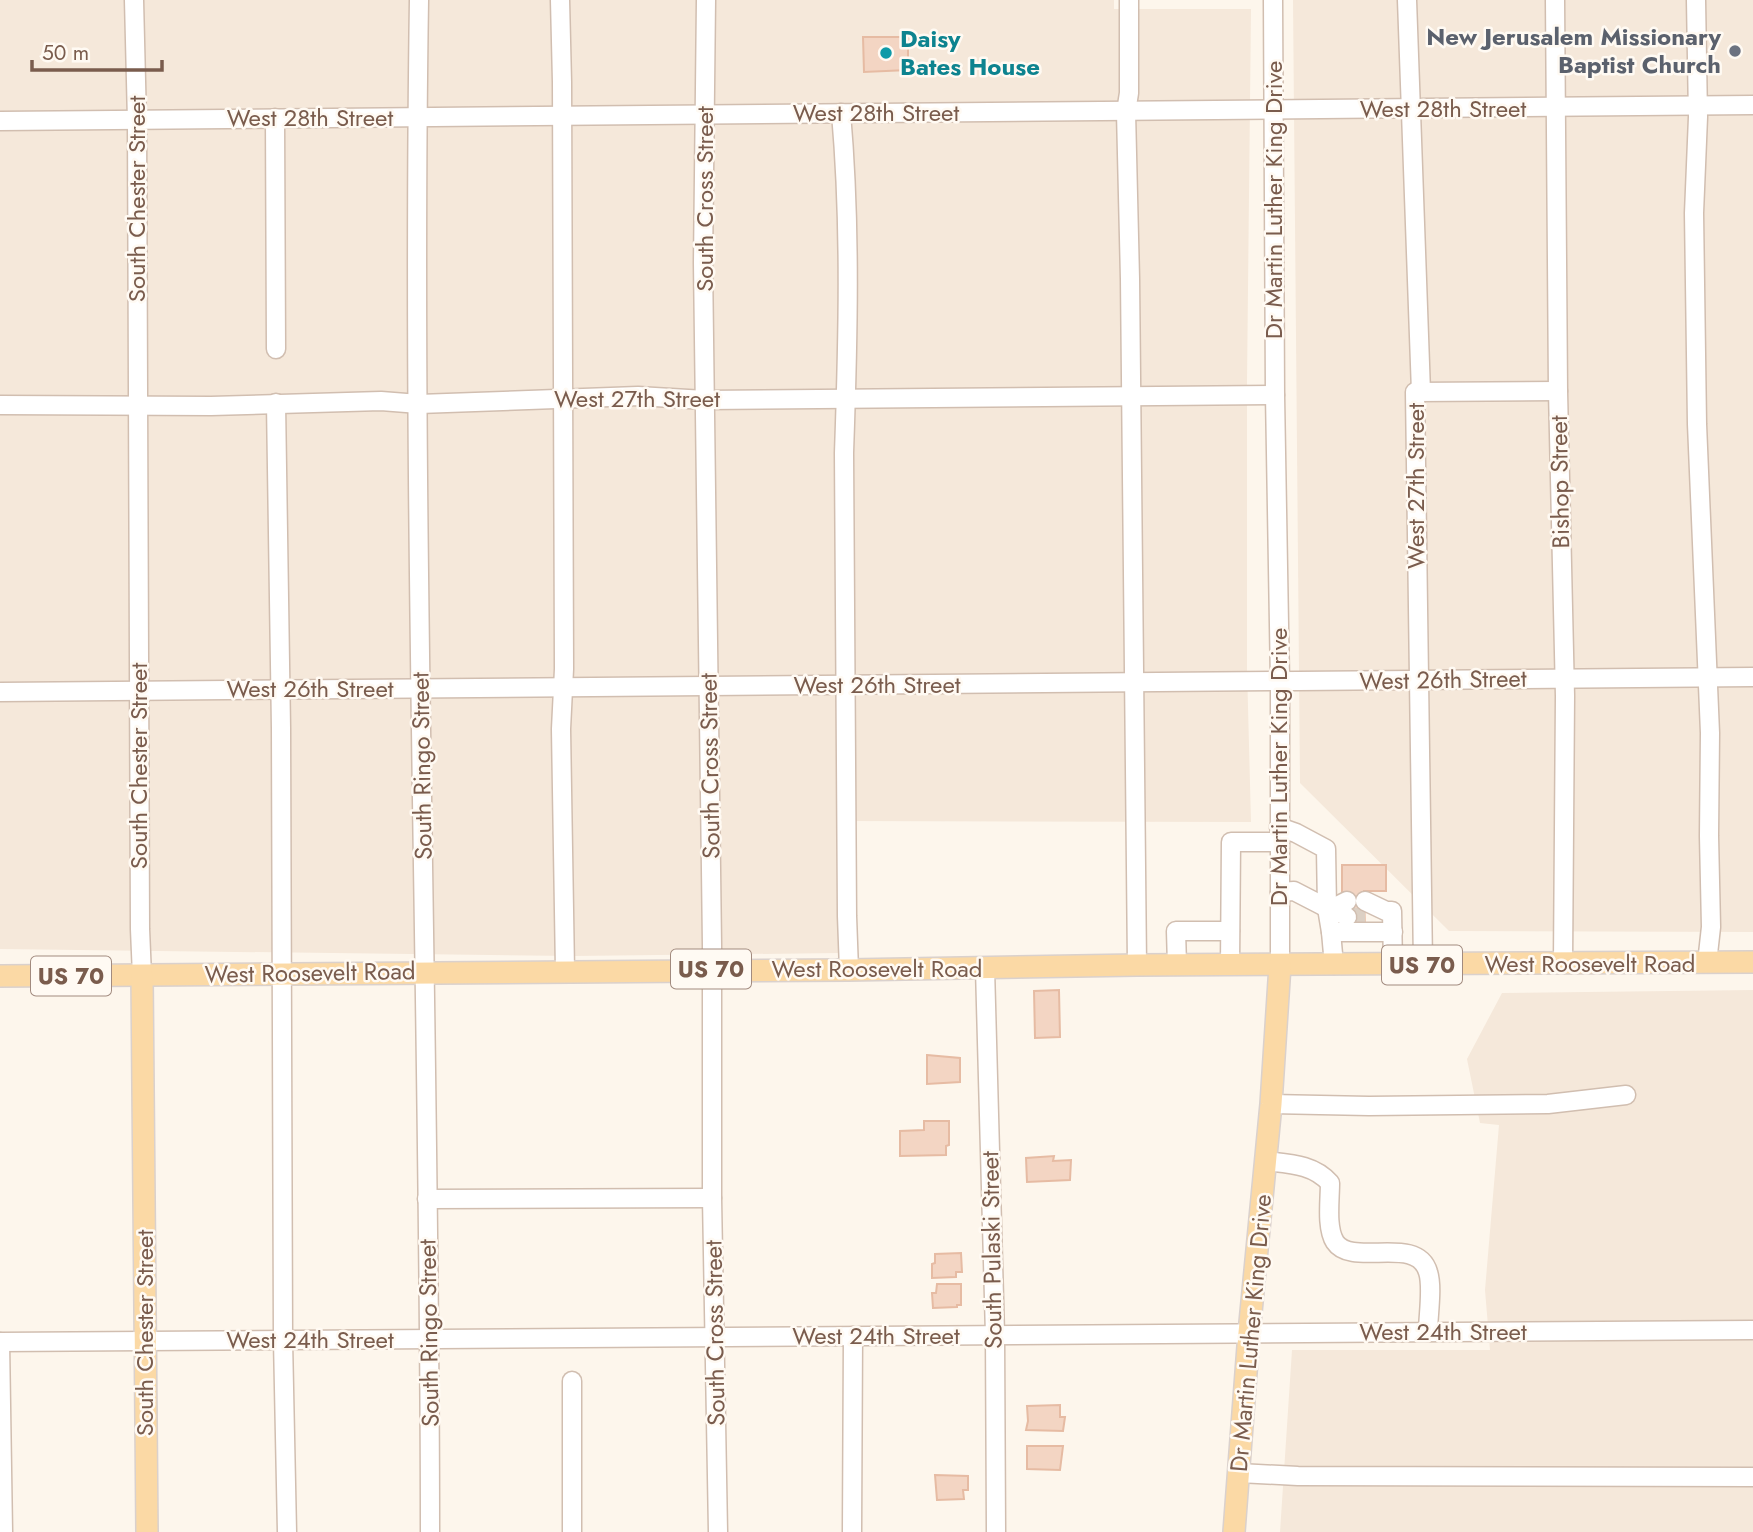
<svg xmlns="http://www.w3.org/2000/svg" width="1753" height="1532" font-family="Jost,sans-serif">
	<rect width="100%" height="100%" fill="#fdf6ec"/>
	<!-- residential -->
	<g fill="#f5e8da">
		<path d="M0,0H1114V9H1251L1247,382V668L1251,822L838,821L840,953L573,956L0,949Z"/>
		<path d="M1293,0H1753V932L1449,931L1300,783Z"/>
		<path d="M1753,990V1532H1280L1292,1350H1490L1485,1290L1499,1125L1480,1123L1467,1059L1502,993Z"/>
	</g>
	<!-- building -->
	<g fill="#f3d5c3" stroke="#e6bba3" stroke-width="2">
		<path d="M863,37H908V70L864,72Z"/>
		<path d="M1342,865H1386V891H1364L1365,930H1348L1347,892H1342Z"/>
		<path d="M1059,990L1060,1037L1035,1038L1034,991Z"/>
		<path d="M927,1055L960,1058V1082L927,1084Z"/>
		<path d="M924,1121H949V1145L946,1146V1155L900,1156V1131L924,1130Z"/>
		<path d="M1054,1156L1053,1161L1071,1160L1070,1180L1027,1182L1026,1158Z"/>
		<path d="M961,1253L962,1272H956V1277L932,1278V1264L935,1263V1254Z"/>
		<path d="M937,1284H961V1305H957V1307L933,1308L932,1293H936Z"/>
		<path d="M1060,1405V1417H1065L1063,1431L1026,1430L1028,1421L1027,1406Z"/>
		<path d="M1027,1446H1063L1060,1470L1027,1469Z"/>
		<path d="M935,1475L968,1476V1490H963L964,1499L937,1500Z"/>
	</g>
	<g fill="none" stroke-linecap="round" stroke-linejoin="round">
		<!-- minor-tunnel -->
		<path stroke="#dcd0c4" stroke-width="18" stroke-dasharray="18 9" stroke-linecap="butt" d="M1347,917H1365"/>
		<!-- minor casing -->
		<g stroke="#d1beb0" stroke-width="21">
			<g id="minor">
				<path d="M134,0L137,121L140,929L142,976"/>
				<path d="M419,0C411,511 430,1021 430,1532"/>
				<path d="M560,0L562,82L564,669L561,729L565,971"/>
				<path d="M706,0L703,263L712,945V1198L718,1532"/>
				<path d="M1129,0V93L1126,112L1130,279L1137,965"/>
				<path d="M1273,0L1275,395L1280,682V965"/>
				<path d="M1407,0L1421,392"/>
				<path d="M1555,0L1558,391L1565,696L1563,963"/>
				<path d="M1696,0L1698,117L1694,213L1697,424L1710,733L1709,836L1711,927L1707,963"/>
				<path d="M841,113C851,226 848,340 844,453L847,916L849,970"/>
				<path d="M275,118L276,349"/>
				<path d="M0,121L1753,105"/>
				<path d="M276,403L281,728L283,1340L287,1532"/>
				<path d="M0,405L211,406L381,401L419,404L638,396L705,400L1275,395"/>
				<path d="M0,692L1753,677"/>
				<path d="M1279,827L1296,833L1326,849L1327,908L1331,932H1393"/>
				<path d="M1280,892L1294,891L1327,908H1333"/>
				<path d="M1347,901L1333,908L1347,917"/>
				<path d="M1365,901L1386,911H1392L1393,965"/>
				<path d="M1331,932L1334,965"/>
				<path d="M1177,965L1176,931H1230"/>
				<path d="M1230,965L1231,842H1279"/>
				<path d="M1423,965L1415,392L1558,391"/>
				<path d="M985,968L995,1335L996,1532"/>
				<path d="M1271,1104L1369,1106L1548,1104L1626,1095"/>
				<path d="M1265,1161C1290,1164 1313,1164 1330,1183C1330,1200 1326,1228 1335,1242C1352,1268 1417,1234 1428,1272C1433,1287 1428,1316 1428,1332"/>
				<path d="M427,1199L712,1198"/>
				<path d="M0,1342L1753,1330"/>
				<path d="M0,1342L3,1532"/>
				<path d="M572,1381V1532"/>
				<path d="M1239,1473L1298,1476L1753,1477"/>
				<path d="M852,1532L853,1336"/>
			</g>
		</g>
		<!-- major casing -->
		<g stroke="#dad1cd" stroke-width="24">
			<g id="major">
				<path d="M0,976L849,970L1137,965L1753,962"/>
				<path d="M142,976L147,1532"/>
				<path d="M1234,1532L1249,1333L1271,1104L1280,965"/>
			</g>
		</g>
		<!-- minor -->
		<use href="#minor" stroke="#fff" stroke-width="18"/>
		<!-- major -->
		<use href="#major" stroke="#fbd9a5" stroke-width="21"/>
	</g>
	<!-- markers -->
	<circle fill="#6b7280" stroke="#fffaf3" stroke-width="2.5" cx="1735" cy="51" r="7"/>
	<circle fill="#0f9aa8" stroke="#fffaf3" stroke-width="2.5" cx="886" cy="53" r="7"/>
	<g text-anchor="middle" stroke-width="5" stroke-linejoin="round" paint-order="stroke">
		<!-- shield labels -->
		<g fill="#fffaf3" stroke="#a28b7f" stroke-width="2">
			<rect x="1382" y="945.5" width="80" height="39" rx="5"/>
			<rect x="671" y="949.5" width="80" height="39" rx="5"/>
			<rect x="31" y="956.5" width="80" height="39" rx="5"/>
		</g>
		<g font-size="23" font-weight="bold" fill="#7a5c4d">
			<text x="1422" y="973">US 70</text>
			<text x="711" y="977">US 70</text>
			<text x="71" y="984">US 70</text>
		</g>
		<!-- worship labels -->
		<g font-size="24" font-weight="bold" fill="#5b616d" stroke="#fffaf3" text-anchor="end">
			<text x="1721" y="45">New Jerusalem Missionary<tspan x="1721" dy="28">Baptist Church</tspan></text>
		</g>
		<!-- culture labels -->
		<g font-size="24" font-weight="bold" fill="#0d838f" stroke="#fffaf3" text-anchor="start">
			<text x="900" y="47">Daisy<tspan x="900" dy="28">Bates House</tspan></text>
		</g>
		<!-- street labels -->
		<g font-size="24" fill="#7a5c4d" stroke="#fffaf3">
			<text x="1443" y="117">West 28th Street</text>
			<text x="876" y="121">West 28th Street</text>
			<text x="310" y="126">West 28th Street</text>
			<text transform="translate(137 199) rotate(-90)" y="8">South Chester Street</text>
			<text transform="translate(705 199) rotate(-90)" y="8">South Cross Street</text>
			<text transform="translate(1274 200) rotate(-90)" y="8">Dr Martin Luther King Drive</text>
			<text x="637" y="407">West 27th Street</text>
			<text transform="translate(1560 482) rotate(-91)" y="8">Bishop Street</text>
			<text transform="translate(1416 486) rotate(-90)" y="8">West 27th Street</text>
			<text transform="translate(1443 680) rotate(-1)" y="8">West 26th Street</text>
			<text x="877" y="693">West 26th Street</text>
			<text x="310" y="697">West 26th Street</text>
			<text transform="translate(139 766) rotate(-90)" y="8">South Chester Street</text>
			<text transform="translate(422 766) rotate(-91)" y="8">South Ringo Street</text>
			<text transform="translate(710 766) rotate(-91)" y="8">South Cross Street</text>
			<text transform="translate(1279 767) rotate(-90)" y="8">Dr Martin Luther King Drive</text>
			<text x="1590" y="972">West Roosevelt Road</text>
			<text x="877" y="977">West Roosevelt Road</text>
			<text transform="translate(310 973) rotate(-1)" y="8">West Roosevelt Road</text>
			<text transform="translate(992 1250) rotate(-91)" y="8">South Pulaski Street</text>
			<text x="1443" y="1340">West 24th Street</text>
			<text transform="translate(145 1333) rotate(-90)" y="8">South Chester Street</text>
			<text transform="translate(429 1333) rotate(-91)" y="8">South Ringo Street</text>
			<text transform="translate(715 1333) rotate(-91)" y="8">South Cross Street</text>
			<text transform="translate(1251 1333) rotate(-85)" y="8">Dr Martin Luther King Drive</text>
			<text x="876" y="1344">West 24th Street</text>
			<text x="310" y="1348">West 24th Street</text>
		</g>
	</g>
	<!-- scale -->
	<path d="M32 60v10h130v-10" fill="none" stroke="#7a5c4d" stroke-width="3.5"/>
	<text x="42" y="60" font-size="21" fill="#7a5c4d" stroke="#fffaf3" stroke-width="5" paint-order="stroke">50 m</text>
</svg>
